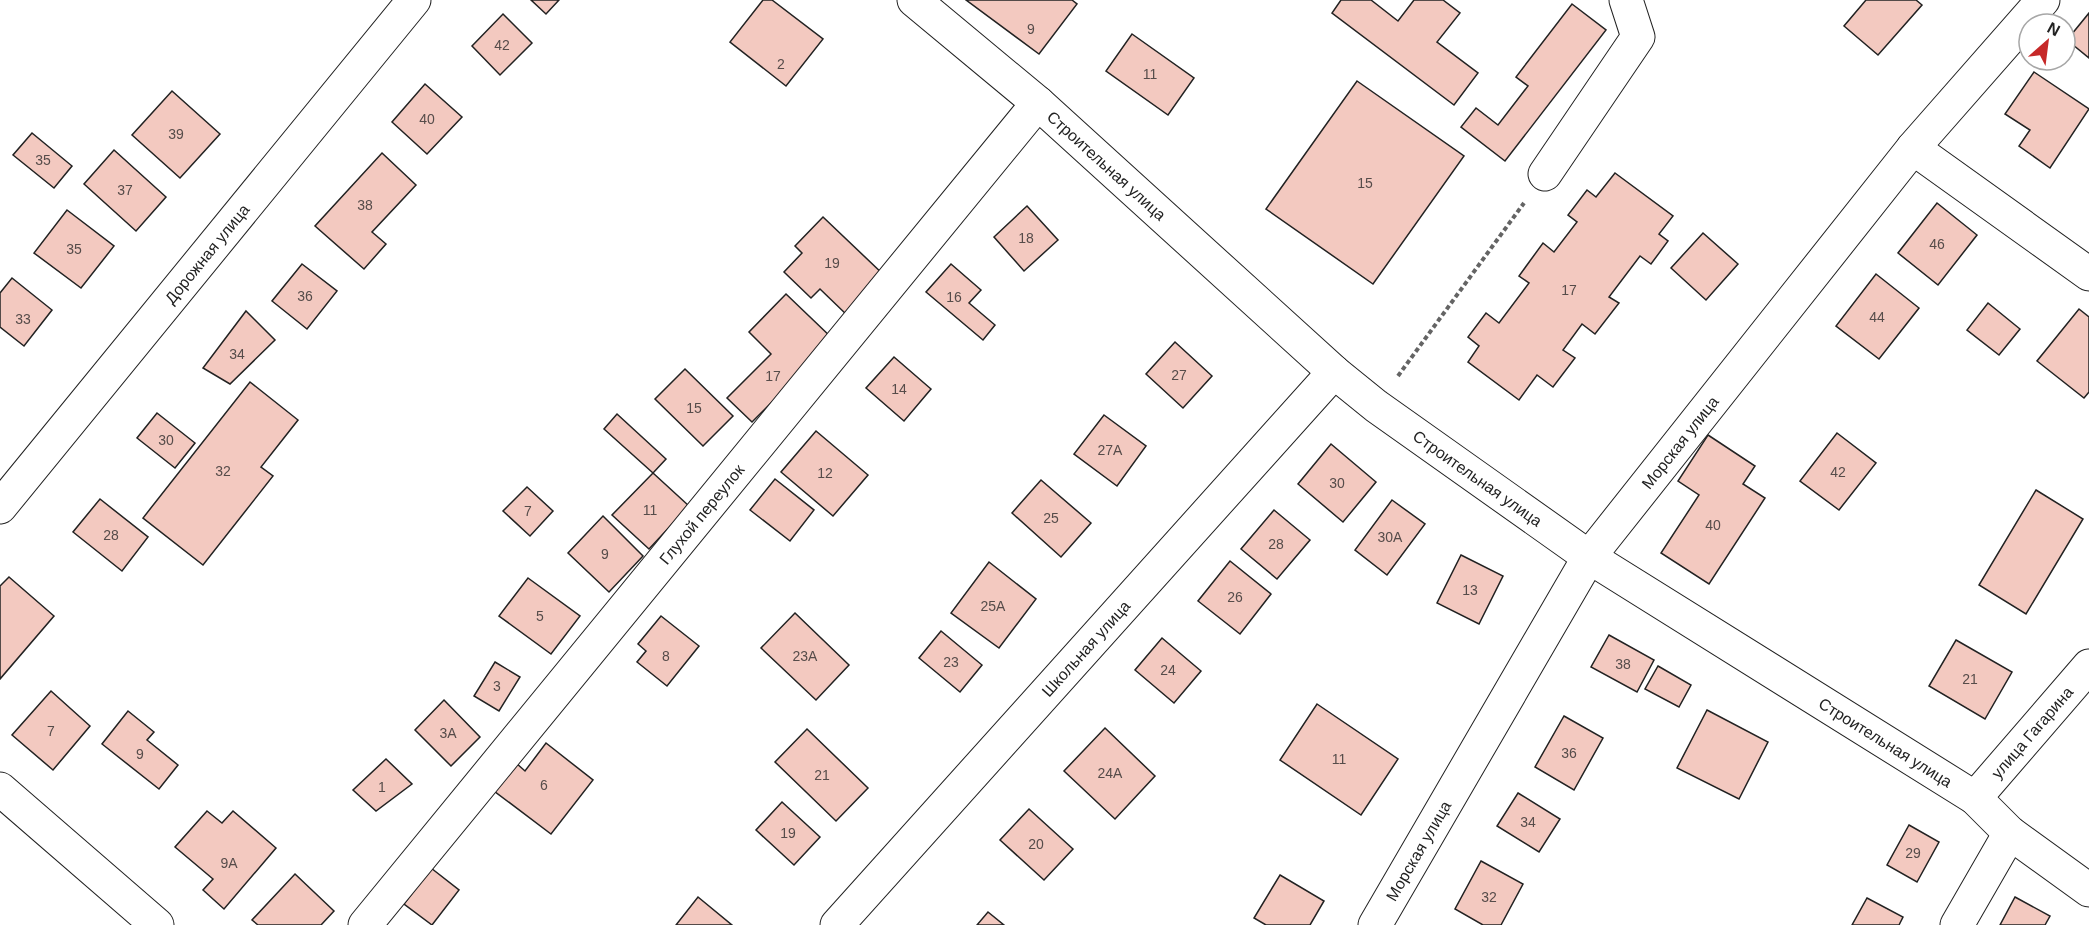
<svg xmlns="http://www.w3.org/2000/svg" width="2089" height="925" font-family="Arial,sans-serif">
	<rect width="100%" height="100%" fill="#fff"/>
	<!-- building -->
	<g fill="#f3c9c0" stroke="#222" stroke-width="1.5">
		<path d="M531,0H559L546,14Z"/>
		<path d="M763,0H772L823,39L786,86L730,42Z"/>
		<path d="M966,0H1072L1077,4L1039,54Z"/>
		<path d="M1341,0H1371L1398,21L1414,0H1443L1460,13L1437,42L1478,73L1454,105L1332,13Z"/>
		<path d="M1866,0H1916L1922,5L1878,55L1844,26Z"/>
		<path d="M1572,4L1606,30L1505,161L1461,127L1476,108L1498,125L1528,86L1516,77Z"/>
		<path d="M2089,13V58L2067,40Z"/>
		<path d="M503,14L532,43L500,75L472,46Z"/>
		<path d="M1132,34L1194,78L1168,115L1106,71Z"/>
		<path d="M2034,72L2089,109L2050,168L2019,146L2030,130L2005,114Z"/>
		<path d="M1357,81L1464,156L1373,284L1266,209Z"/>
		<path d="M425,84L462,117L427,154L392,122Z"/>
		<path d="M172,91L220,134L180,178L132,135Z"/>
		<path d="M32,133L72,166L54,188L13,155Z"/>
		<path d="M114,150L166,197L136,231L84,184Z"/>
		<path d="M382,153L416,185L372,232L386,244L364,269L315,226Z"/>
		<path d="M1615,173L1673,216L1659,234L1668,241L1651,264L1640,256L1609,297L1619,303L1595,334L1582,324L1563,350L1575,358L1553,387L1537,375L1519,400L1468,362L1479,346L1468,337L1486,313L1499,323L1529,283L1519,276L1543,243L1554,252L1577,222L1568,215L1587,190L1596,197Z"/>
		<path d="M1937,203L1977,235L1938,285L1898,253Z"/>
		<path d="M1027,206L1058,240L1024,271L994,237Z"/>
		<path d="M67,210L114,246L81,288L34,253Z"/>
		<path d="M823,217L886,277L848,316L820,289L811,298L784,272L802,253L795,246Z"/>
		<path d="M1703,233L1738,264L1706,300L1671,268Z"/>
		<path d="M302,264L337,291L307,329L272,301Z"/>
		<path d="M951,264L981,290L969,303L995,325L983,340L926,292Z"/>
		<path d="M1876,274L1919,308L1879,359L1836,326Z"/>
		<path d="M12,278L52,310L24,346L0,327V293Z"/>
		<path d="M786,294L834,340L752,422L727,398L771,354L749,332Z"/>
		<path d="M1988,303L2020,329L1999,355L1967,330Z"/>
		<path d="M2079,309L2089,317V392L2084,398L2037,361Z"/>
		<path d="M246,311L275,340L230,384L203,368Z"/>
		<path d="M1175,342L1212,376L1183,408L1146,374Z"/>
		<path d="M894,357L931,389L904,421L866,388Z"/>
		<path d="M685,369L733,416L703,446L655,399Z"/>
		<path d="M250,382L298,420L261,467L273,476L203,565L143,518Z"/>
		<path d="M157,413L195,443L175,468L137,438Z"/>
		<path d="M617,414L666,459L653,473L604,429Z"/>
		<path d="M1104,415L1146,446L1117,486L1074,454Z"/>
		<path d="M816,431L868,475L833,516L781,472Z"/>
		<path d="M1837,433L1876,463L1839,510L1800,481Z"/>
		<path d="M1708,435L1755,466L1743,484L1765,498L1709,584L1661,553L1699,495L1678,481Z"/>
		<path d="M1331,444L1376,482L1343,522L1298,484Z"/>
		<path d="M653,473L689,506L649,549L612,515Z"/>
		<path d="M775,479L814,510L790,541L750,510Z"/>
		<path d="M1041,480L1091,523L1061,557L1012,513Z"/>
		<path d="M527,487L553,511L530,536L503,511Z"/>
		<path d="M2036,490L2083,519L2026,614L1979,585Z"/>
		<path d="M100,499L148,537L122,571L73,532Z"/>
		<path d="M1392,500L1425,524L1387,575L1355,550Z"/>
		<path d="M1274,510L1310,540L1277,579L1241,549Z"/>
		<path d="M603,516L643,556L609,592L568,553Z"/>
		<path d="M1461,555L1503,576L1479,624L1437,603Z"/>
		<path d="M1230,561L1271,594L1240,634L1198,601Z"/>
		<path d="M989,562L1036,599L999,648L951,613Z"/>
		<path d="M9,577L54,616L0,679V586Z"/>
		<path d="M528,578L580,616L551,654L499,616Z"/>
		<path d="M795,613L849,665L816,700L761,648Z"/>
		<path d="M661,616L699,646L667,686L637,662L646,651L638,644Z"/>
		<path d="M941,631L982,665L960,692L919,658Z"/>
		<path d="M1609,635L1654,660L1637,692L1591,667Z"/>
		<path d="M1162,638L1201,671L1174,703L1135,670Z"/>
		<path d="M1956,640L2012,672L1985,719L1929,686Z"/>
		<path d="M495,662L520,677L499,711L474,696Z"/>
		<path d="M1658,666L1691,685L1679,707L1645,689Z"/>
		<path d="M51,691L90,726L53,770L12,735Z"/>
		<path d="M444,700L480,737L451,766L415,730Z"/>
		<path d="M1317,704L1398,759L1361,815L1280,760Z"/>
		<path d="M1707,710L1768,742L1739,799L1677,768Z"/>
		<path d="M128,711L154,732L147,740L178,765L159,789L102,744Z"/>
		<path d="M1564,716L1603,738L1574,790L1535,767Z"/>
		<path d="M1105,728L1155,776L1115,819L1064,771Z"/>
		<path d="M807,729L868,788L836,821L775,762Z"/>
		<path d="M546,743L593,780L551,834L494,791L516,763L525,771Z"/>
		<path d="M386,759L412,784L376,811L353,790Z"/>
		<path d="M1518,793L1560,819L1539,852L1497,826Z"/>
		<path d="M782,802L820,837L794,865L756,830Z"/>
		<path d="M1029,809L1073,849L1044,880L1000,840Z"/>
		<path d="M207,811L222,823L233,811L276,848L224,909L203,890L213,879L175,847Z"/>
		<path d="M1909,825L1939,842L1917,882L1887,865Z"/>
		<path d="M1481,861L1523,884L1501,925H1483L1455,909Z"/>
		<path d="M431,868L459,890L432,925L404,904Z"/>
		<path d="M295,874L334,911L321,925H258L252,920Z"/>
		<path d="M1280,875L1324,901L1310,925H1266L1254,918Z"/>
		<path d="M698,897L732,925H676Z"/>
		<path d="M2015,897L2050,916L2045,925H2000Z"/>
		<path d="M1867,898L1903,917L1899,925H1852Z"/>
		<path d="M988,912L1004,925H977Z"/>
	</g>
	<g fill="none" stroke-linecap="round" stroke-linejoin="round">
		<!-- minor casing -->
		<g stroke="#222" stroke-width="35">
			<g id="minor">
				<path id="s1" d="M914,0L1038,103L1334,372L1376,406L1589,557L1975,798L2010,833L2089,890"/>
				<path d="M1913,148L2089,274"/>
				<path d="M1545,174L1638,37L1626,0"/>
				<path id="s2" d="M0,507L414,0"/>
				<path d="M0,789L157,925"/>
				<path id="s3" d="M1975,798L2089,666"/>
				<path id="s4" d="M365,925L1038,103"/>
				<path id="s5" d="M837,925L1334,372"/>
				<path id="s6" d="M1375,925L1589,557L1913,148L2043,0"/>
				<path d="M1957,925L2010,833"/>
			</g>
		</g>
		<!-- path -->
		<path stroke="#646464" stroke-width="4" stroke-dasharray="4.5 3" stroke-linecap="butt" d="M1398,376L1524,203"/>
		<!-- minor -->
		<use href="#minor" stroke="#fff" stroke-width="33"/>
	</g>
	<g text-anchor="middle" stroke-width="4.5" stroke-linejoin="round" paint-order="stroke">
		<!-- number labels -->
		<g font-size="14" fill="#564c4a">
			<text x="1031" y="34">9</text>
			<text x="502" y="50">42</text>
			<text x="781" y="69">2</text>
			<text x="1150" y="79">11</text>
			<text x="427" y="124">40</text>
			<text x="176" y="139">39</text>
			<text x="43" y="165">35</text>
			<text x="1365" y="188">15</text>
			<text x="125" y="195">37</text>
			<text x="365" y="210">38</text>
			<text x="1026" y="243">18</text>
			<text x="1937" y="249">46</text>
			<text x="74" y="254">35</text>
			<text x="832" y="268">19</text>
			<text x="1569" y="295">17</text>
			<text x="305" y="301">36</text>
			<text x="954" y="302">16</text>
			<text x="1877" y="322">44</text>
			<text x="23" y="324">33</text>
			<text x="237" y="359">34</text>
			<text x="1179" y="380">27</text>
			<text x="773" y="381">17</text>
			<text x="899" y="394">14</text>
			<text x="694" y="413">15</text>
			<text x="166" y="445">30</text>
			<text x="1110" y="455">27А</text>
			<text x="223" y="476">32</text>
			<text x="1838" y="477">42</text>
			<text x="825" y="478">12</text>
			<text x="1337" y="488">30</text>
			<text x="650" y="515">11</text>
			<text x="528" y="516">7</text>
			<text x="1051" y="523">25</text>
			<text x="1713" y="530">40</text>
			<text x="111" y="540">28</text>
			<text x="1390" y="542">30А</text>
			<text x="1276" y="549">28</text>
			<text x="605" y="559">9</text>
			<text x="1470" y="595">13</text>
			<text x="1235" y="602">26</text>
			<text x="993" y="611">25А</text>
			<text x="540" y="621">5</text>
			<text x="666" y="661">8</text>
			<text x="805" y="661">23А</text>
			<text x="951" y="667">23</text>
			<text x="1623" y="669">38</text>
			<text x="1168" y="675">24</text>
			<text x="1970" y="684">21</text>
			<text x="497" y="691">3</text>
			<text x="51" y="736">7</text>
			<text x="448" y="738">3А</text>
			<text x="1569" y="758">36</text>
			<text x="140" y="759">9</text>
			<text x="1339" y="764">11</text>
			<text x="1110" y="778">24А</text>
			<text x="822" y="780">21</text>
			<text x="544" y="790">6</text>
			<text x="382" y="792">1</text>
			<text x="1528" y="827">34</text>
			<text x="788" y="838">19</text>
			<text x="1036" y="849">20</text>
			<text x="1913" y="858">29</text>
			<text x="229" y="868">9А</text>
			<text x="1489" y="902">32</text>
		</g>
		<!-- street labels -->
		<g font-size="16" fill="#222" stroke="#fff">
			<text dy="6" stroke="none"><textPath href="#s1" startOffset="254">Строительная улица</textPath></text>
			<text dy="6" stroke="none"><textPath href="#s2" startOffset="327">Дорожная улица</textPath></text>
			<text dy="6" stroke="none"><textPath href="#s6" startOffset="572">Морская улица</textPath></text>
			<text dy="6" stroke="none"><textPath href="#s1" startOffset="740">Строительная улица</textPath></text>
			<text dy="6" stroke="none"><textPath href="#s4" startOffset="531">Глухой переулок</textPath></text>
			<text dy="6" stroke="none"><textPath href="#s5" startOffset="372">Школьная улица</textPath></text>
			<text dy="6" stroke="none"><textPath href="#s3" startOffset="87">улица Гагарина</textPath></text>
			<text dy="6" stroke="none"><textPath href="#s1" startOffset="1226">Строительная улица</textPath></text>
			<text dy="6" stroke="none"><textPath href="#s6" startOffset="86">Морская улица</textPath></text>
		</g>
	</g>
	<!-- north arrow -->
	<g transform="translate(2047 42) rotate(28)"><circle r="28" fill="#ffffff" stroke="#a7a7a7" stroke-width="1.5"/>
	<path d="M0-4.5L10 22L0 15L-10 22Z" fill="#c62828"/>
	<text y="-9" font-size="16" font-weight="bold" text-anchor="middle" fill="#222222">N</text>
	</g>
</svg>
